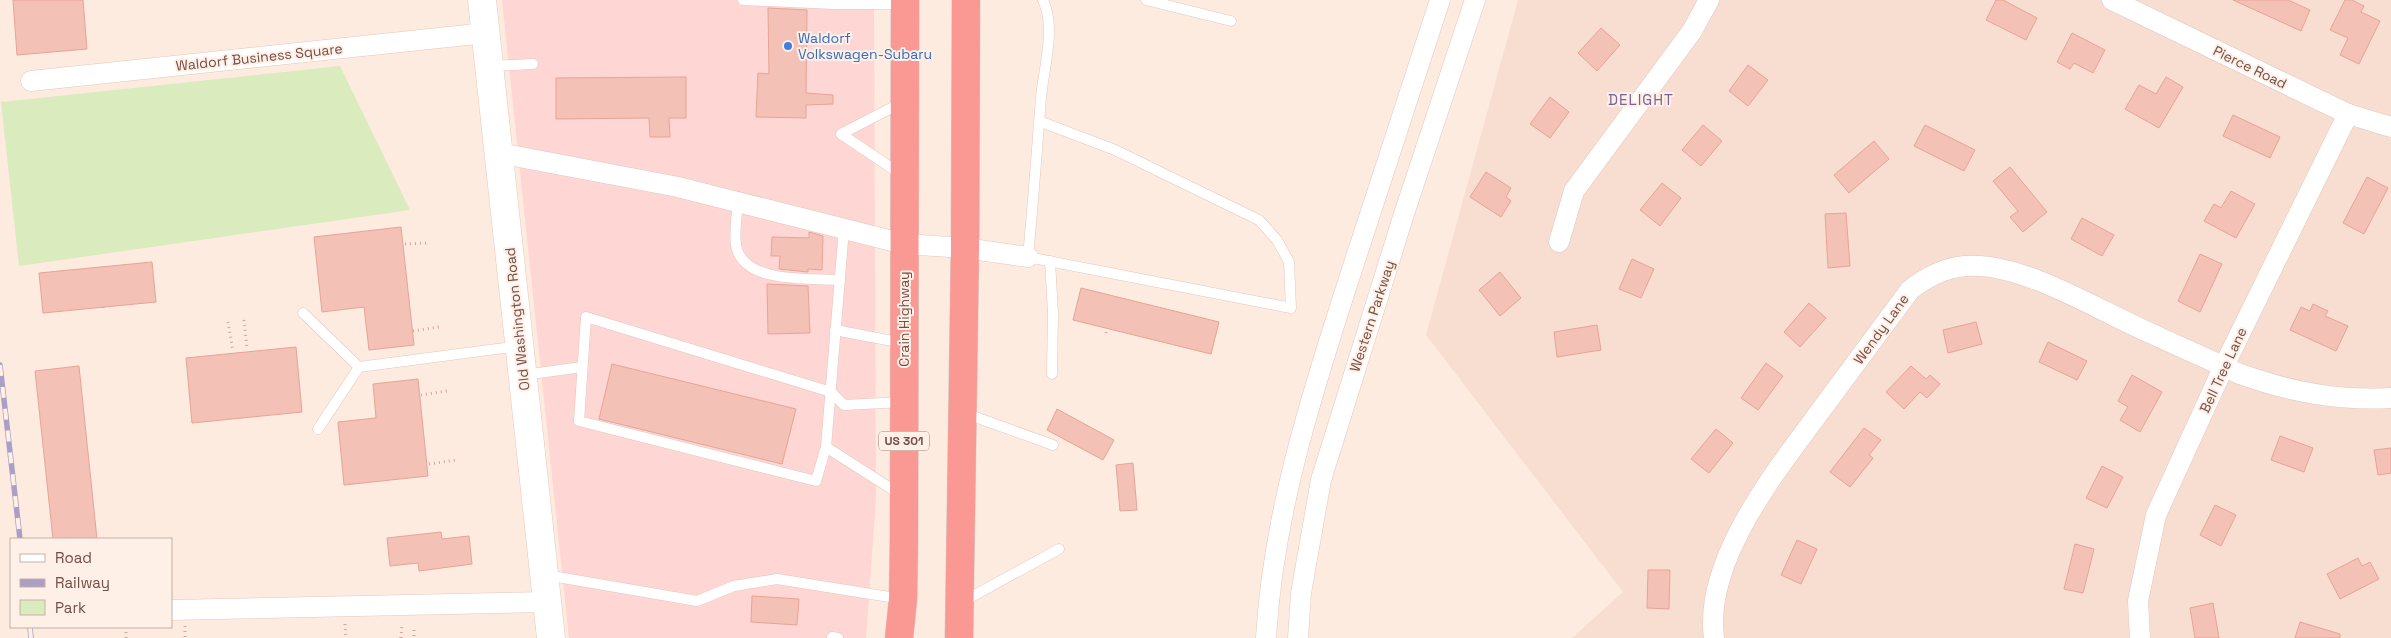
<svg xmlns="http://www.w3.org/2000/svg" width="2391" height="638" font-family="'Space Grotesk',sans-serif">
	<rect width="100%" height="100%" fill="#fdebe0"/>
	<!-- residential -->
	<path fill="#f7ded1" d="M1518,0H2391V638H1572L1623,592L1426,335Z"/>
	<!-- commercial -->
	<path fill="#fed6d3" d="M502,0H874L876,499L866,638H569Z"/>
	<!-- green -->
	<path fill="#daebbe" d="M340,66L410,210L19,266L1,102Z"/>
	<!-- building -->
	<g fill="#f4c1b6" stroke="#e7a396">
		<path d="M13,0H83L87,49L17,55Z"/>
		<path d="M1996,0H2003L2037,18L2026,40L1986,20Z"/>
		<path d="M2233,0H2288L2310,10L2301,31Z"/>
		<path d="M2345,0H2352L2364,6L2361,12L2380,21L2359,64L2340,55L2348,38L2330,30Z"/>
		<path d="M768,8L807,10L806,93L833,95V104L806,105V118L756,117L758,73L769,74Z"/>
		<path d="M1601,28L1620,45L1597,71L1578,53Z"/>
		<path d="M2072,33L2105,50L2093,73L2074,63L2070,69L2057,62Z"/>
		<path d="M1748,65L1768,80L1748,106L1729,91Z"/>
		<path d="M686,77V118H669L670,137H650L649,118L556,119V78Z"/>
		<path d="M2166,77L2183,87L2159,128L2125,109L2139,85L2156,94Z"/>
		<path d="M1550,97L1569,112L1550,138L1530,124Z"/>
		<path d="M2233,115L2280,137L2270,158L2223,136Z"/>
		<path d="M1703,125L1722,141L1701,166L1682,150Z"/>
		<path d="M1925,125L1975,150L1964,171L1914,146Z"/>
		<path d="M1874,141L1889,159L1849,193L1834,175Z"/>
		<path d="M2010,167L2047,212L2023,232L2010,217L2018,211L1993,181Z"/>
		<path d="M1486,172L1511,188L1506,197L1511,201L1501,217L1470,197Z"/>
		<path d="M2367,177L2388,188L2364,234L2343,223Z"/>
		<path d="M1662,183L1681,198L1660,226L1640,210Z"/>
		<path d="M2231,191L2255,204L2236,238L2204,221L2214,204L2221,208Z"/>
		<path d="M1846,213L1850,266L1828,268L1825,214Z"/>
		<path d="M2082,218L2114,235L2102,256L2071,239Z"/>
		<path d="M401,227L414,345L369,350L364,307L322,312L314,237Z"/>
		<path d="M809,232L823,236L822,270L808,269V272L779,269L780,256H771L772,237L809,238Z"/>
		<path d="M2200,254L2222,264L2200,312L2178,301Z"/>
		<path d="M1632,259L1654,269L1641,298L1619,289Z"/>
		<path d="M152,262L156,302L43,313L39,273Z"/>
		<path d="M1500,272L1521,298L1500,316L1479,290Z"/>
		<path d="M767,284L808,286L810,333L768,334Z"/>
		<path d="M1081,288L1219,322L1211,354L1073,320Z"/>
		<path d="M1809,303L1826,318L1800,347L1784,332Z"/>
		<path d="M2313,304L2328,311L2325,316L2348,326L2336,351L2290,330L2301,307L2310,311Z"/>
		<path d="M1976,322L1982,344L1948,353L1943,330Z"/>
		<path d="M1597,325L1601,350L1557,357L1554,332Z"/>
		<path d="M2048,342L2087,361L2077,380L2039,362Z"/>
		<path d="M296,347L302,412L192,423L186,358Z"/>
		<path d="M1766,363L1783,376L1758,410L1741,398Z"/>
		<path d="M612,364L796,409L782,464L599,419Z"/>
		<path d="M79,366L97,539H53L35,371Z"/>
		<path d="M1911,366L1926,379L1930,375L1940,384L1927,398L1920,392L1904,409L1886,392Z"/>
		<path d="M2132,375L2162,392L2140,432L2120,420L2128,407L2118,401Z"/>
		<path d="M418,379L428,476L344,485L338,422L376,418L373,384Z"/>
		<path d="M1057,409L1114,440L1103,460L1047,430Z"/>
		<path d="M1864,428L1881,440L1869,455L1873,458L1850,487L1830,472Z"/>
		<path d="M1716,429L1733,443L1709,473L1691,459Z"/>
		<path d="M2280,436L2313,448L2304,472L2271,460Z"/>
		<path d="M2391,448V473L2378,475L2374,450Z"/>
		<path d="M1133,463L1137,510L1120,511L1116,465Z"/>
		<path d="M2102,466L2123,477L2107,508L2086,498Z"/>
		<path d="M2215,505L2236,515L2221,546L2200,535Z"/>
		<path d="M441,532L442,539L469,536L472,564L419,571L418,563L390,566L387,538Z"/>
		<path d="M1797,540L1817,549L1801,584L1781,575Z"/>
		<path d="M2075,544L2094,549L2083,593L2064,589Z"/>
		<path d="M2358,558L2362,566L2370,562L2379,579L2340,599L2327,574Z"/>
		<path d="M1648,570H1670L1669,609L1647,608Z"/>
		<path d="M752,596L799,599L797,625L751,622Z"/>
		<path d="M2213,603L2219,638H2195L2190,608Z"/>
		<path d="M2300,622L2340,634V638H2295Z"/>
	</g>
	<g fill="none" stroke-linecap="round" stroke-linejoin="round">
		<!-- lane casing -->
		<g stroke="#e3c7be" stroke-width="11">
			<g id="lane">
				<path d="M743,0L834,4H905"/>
				<path d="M1146,0L1231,21"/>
				<path d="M491,66L533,64"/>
				<path d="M901,103L841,134L902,175"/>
				<path d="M1039,121L1115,150L1259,220L1277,240L1289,262L1291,308L1028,257C1033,204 1037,150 1041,97C1044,67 1056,28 1043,0"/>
				<path d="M738,202C737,215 734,231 736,245C742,284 809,278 840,280"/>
				<path d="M844,228L826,447L816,481L579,421L586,317L831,392L844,405L904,402"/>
				<path d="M1050,261L1053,313L1052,374"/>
				<path d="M303,313L359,367"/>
				<path d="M835,330L903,343"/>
				<path d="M524,375L582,367"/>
				<path d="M964,413L1053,445"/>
				<path d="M318,429L359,367L520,346"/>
				<path d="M826,447L901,495"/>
				<path d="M546,575L697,601L734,586L777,579L902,599"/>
				<path d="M962,602L1059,549"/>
				<path d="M832,637L838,638"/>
			</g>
		</g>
		<!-- street casing -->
		<g stroke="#e3c7be" stroke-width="21">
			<g id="street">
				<path d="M2112,0L2348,114L2391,127"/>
				<path d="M31,81L486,33"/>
				<path d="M499,153L678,187L904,244L965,248L1028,257"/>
				<path d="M1559,242L1574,191L1692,31L1709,0"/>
				<path d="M171,610L547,602"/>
				<path d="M1266,638C1273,517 1309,403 1346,288C1377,192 1409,96 1440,0"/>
				<path d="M1298,638L1301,593L1321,480L1404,214L1475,0"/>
				<path d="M1714,638C1703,559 1780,466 1824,406C1852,368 1881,329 1910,290C1925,278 1945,268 1965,266C2021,261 2099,311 2150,333C2180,347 2211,360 2240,374C2291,392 2337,401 2391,398"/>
				<path d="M2140,638L2138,601L2156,515L2224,366L2348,114"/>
			</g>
		</g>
		<!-- secondary casing -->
		<g stroke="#e9c6bb" stroke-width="29">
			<path id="secondary" d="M482,0L551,638"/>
		</g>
		<!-- highway casing -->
		<g stroke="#d8cdcb" stroke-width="29">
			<g id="highway">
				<path d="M899,638L903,599L904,537L905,0"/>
				<path d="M959,638L965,248L966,0"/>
			</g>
		</g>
		<!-- path -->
		<g stroke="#d8a49a" stroke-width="3" stroke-dasharray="1 4" stroke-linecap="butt">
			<path d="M405,244L429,243"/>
			<path d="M103,307V309"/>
			<path d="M244,320L247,349"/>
			<path d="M228,322L233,351"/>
			<path d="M413,331L439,327"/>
			<path d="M1106,333L1107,329"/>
			<path d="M421,395L447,391"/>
			<path d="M429,464L456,460"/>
			<path d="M345,624L346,638"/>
			<path d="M185,626V638"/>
			<path d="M414,630V638"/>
			<path d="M126,638V627"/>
			<path d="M401,638L402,624"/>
		</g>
		<!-- lane -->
		<use href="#lane" stroke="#fff" stroke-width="10"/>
		<!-- street -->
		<use href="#street" stroke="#fff" stroke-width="20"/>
		<!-- secondary -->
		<use href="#secondary" stroke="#fff" stroke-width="28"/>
		<!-- highway -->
		<use href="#highway" stroke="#fa9893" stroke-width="28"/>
		<!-- rail casing -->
		<g stroke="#ab9fc6" stroke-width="5.5">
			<g id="rail">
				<path d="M0,365L20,539"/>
				<path d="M30,627L31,638"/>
			</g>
		</g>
		<!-- rail -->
		<use href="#rail" stroke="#fff0e7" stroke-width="4" stroke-dasharray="11" stroke-linecap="butt"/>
	</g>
	<!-- markers -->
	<circle fill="#3f7fe0" stroke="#fff0e7" stroke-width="2" cx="788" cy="46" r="5"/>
	<g text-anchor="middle" stroke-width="4" stroke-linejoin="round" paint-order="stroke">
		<!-- shield labels -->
		<rect fill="#fff0e7" stroke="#9e7e76" stroke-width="1" x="879" y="431.5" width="50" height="19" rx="4"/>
		<g font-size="12" font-weight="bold" fill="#744d46">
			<text x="904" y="445">US 301</text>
		</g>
		<!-- shop labels -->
		<g font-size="14" fill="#366cbe" stroke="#fff0e7" text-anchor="start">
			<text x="798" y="43">Waldorf<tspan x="798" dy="16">Volkswagen-Subaru</tspan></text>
		</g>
		<!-- street labels -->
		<g font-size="14" fill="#744d46" stroke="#fff0e7">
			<text transform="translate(259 57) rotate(-6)" y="5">Waldorf Business Square</text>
			<text transform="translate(2250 67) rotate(26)" y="5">Pierce Road</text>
			<text transform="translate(1372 316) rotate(-72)" y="5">Western Parkway</text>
			<text transform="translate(517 319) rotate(-96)" y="5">Old Washington Road</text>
			<text transform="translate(904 319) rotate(-90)" y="5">Crain Highway</text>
			<text transform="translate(1881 329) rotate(-54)" y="5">Wendy Lane</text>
			<text transform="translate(2223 370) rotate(-65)" y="5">Bell Tree Lane</text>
		</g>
		<!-- neighbourhood labels -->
		<g font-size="15" letter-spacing="1" fill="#7a6198" stroke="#fff0e7">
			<text x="1641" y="105">DELIGHT</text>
		</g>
	</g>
	<!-- legend -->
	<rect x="10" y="538" width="162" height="90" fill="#fff0e7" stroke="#c7afa7"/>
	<rect x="20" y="554" width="25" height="8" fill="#ffffff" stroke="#c7afa7"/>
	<text x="55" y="563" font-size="15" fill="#744d46">Road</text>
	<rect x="20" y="579" width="25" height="8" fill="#ab9fc6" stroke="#c7afa7"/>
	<text x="55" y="588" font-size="15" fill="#744d46">Railway</text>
	<rect x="20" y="600" width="25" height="15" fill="#daebbe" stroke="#c7afa7"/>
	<text x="55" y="613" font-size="15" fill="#744d46">Park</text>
</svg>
